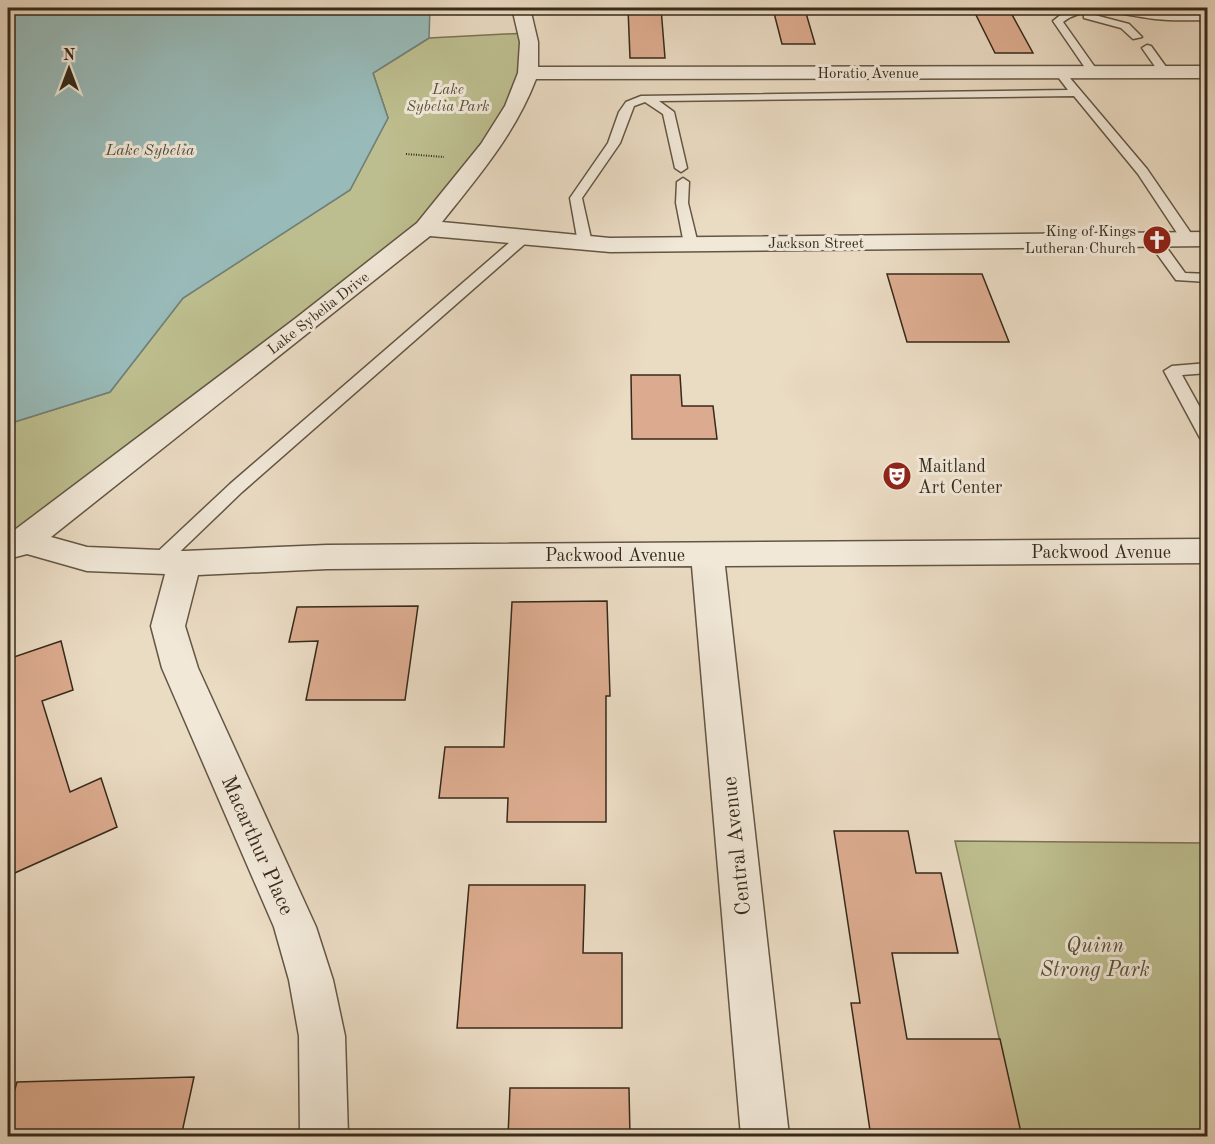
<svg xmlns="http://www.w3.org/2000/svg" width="1215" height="1144" font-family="'Old Standard TT',serif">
	<rect width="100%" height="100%" fill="#eadbc3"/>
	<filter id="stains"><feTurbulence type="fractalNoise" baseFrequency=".00333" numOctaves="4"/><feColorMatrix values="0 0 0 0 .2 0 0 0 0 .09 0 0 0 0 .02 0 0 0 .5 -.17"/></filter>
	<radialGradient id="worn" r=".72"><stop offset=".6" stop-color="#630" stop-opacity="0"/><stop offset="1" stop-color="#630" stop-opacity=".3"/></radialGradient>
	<!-- green -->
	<g fill="#bdbe8f" stroke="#7a7454" stroke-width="1.5">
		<path d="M527,33L528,73L425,228L24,541L8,548V424L110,392L183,298L350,190L388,118L373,73L429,38Z"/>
		<path d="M955,841L1207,843V1136H1021Z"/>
	</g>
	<!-- water -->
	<path fill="#98bab8" stroke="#718079" stroke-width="1.5" d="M8,8H430L429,38L373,73L388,118L350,190L183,298L110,392L8,424Z"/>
	<!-- building -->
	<g fill="#dcab8f" stroke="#362a1a" stroke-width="1.5">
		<path d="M628,8H661L665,58H630Z"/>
		<path d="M974,11H1010L1033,53H995Z"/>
		<path d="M774,13H806L815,44H782Z"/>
		<path d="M887,274H982L1009,342H907Z"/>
		<path d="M631,375H680L682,406H713L717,439H632Z"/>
		<path d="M607,601L610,696H606V822H507L508,798H439L445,747H504L512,602Z"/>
		<path d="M418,606L405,700H306L318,641L289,642L297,607Z"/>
		<path d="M61,641L73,690L42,701L70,792L101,778L117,827L8,876V659Z"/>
		<path d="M834,831H908L916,873H941L958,953H892L907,1039H1000L1022,1137H871L851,1003H860Z"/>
		<path d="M469,885H585L583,953H622V1028H457Z"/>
		<path d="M194,1077L181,1137H8V1113L17,1082Z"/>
		<path d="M510,1088H629L630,1137H508Z"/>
	</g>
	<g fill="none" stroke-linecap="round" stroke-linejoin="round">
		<!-- lane casing -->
		<g stroke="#635644" stroke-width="3">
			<g id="lane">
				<path d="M1081,8L1208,14V20C1190,20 1173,21 1155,19C1127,16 1088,2 1063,22L1099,73L1094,76L1090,75L1053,21L1063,13Z"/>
				<path d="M1087,13L1129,24L1142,37L1133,39L1121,28L1084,18V14Z"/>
				<path d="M1147,45L1151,46L1169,71V75H1161L1142,48Z"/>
				<path d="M1060,70L1064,71L1147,169L1195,239L1193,242H1183L1138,174L1074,96L659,101L674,112L687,168L681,172L675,168L663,114L645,102L634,106L620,143L582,198L592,243L585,247L578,243L570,198L608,143L619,112L626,102L641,96L1068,90L1055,73Z"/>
				<path d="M683,178L689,182L688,203L698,244L691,248L684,244L676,203L677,182Z"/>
				<path d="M522,235L527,236L529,239L527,242L242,492L164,567L158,569L152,567L149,562L152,557L230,484L517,236Z"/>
				<path d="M1154,236L1159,237L1185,273L1208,274V282L1176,280L1147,240Z"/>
				<path d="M1208,363V373L1182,375L1208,422V443L1200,438L1164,371L1172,366Z"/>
			</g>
		</g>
		<!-- street casing -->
		<g stroke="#635644" stroke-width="3">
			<path id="street" d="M512,8H530L538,42V67L1208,66V78L536,79C515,134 478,177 442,222L610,238L1208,232V246L610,252L430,236L51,537L87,547L184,551L327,545L1208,539V563L725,566L789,1136H741L692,566L327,569L198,575L185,626L198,668L316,927L333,980L345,1036L348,1136H300L299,1036L289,980L274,927L162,668L151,626L165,574L87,571L27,554L8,559V535L296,318L417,223L481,144L505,106L518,73L520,42Z"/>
		</g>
		<!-- path -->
		<path stroke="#362a1a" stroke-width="2" stroke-dasharray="1 1.5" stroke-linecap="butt" d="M406,154L444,157"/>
		<!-- lane -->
		<use href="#lane" fill="#f1e8d8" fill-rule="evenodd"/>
		<!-- street -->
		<use href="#street" fill="#f1e8d8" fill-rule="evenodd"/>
	</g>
	<!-- icons -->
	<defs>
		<g id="church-disc" transform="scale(1.5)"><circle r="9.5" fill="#8f2418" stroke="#f1e8d8"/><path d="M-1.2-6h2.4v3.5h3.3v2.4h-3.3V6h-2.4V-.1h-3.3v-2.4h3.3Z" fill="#fff"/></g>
		<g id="theatre-disc" transform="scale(1.5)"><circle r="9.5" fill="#8f2418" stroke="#f1e8d8"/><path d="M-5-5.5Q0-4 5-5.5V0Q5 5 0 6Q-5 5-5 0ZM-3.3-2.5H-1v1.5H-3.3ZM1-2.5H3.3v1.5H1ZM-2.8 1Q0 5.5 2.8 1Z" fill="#fff"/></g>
	</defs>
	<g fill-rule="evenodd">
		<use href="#church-disc" x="1157" y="240"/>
		<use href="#theatre-disc" x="897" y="476"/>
	</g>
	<g text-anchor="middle" stroke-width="6" stroke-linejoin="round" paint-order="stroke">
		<!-- far-street labels -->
		<g font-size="15" fill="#362a1a" stroke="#f1e8d8">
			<text x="868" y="78">Horatio Avenue</text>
			<text x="816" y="248">Jackson Street</text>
			<text transform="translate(318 313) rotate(-38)" y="5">Lake Sybelia Drive</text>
		</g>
		<!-- far-park labels -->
		<g font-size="15" font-style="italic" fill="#584f37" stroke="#f1e8d8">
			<text x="448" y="94">Lake<tspan x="448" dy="17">Sybelia Park</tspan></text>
		</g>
		<!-- far-poi labels -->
		<g font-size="15" fill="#362a1a" stroke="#f1e8d8" text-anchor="end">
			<text x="1136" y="236">King of Kings<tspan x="1136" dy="17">Lutheran Church</tspan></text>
		</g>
		<!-- far-water labels -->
		<g font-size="16" font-style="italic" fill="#4e4e42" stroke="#f1e8d8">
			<text x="150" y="155">Lake Sybelia</text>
		</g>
		<!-- poi labels -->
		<g font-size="18" fill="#362a1a" stroke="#f1e8d8" text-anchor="start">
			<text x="918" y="472">Maitland<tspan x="918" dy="21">Art Center</tspan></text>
		</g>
		<!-- street labels -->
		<g font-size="18" fill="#362a1a" stroke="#f1e8d8">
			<text x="1101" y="558">Packwood Avenue</text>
			<text x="615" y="561">Packwood Avenue</text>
		</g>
		<!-- near-street labels -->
		<g font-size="21" fill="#362a1a" stroke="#f1e8d8">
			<text transform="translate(258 845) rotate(66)" y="7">Macarthur Place</text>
			<text transform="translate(736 846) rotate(-96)" y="7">Central Avenue</text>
		</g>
		<!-- near-park labels -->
		<g font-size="21" font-style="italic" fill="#584f37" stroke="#f1e8d8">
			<text x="1095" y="952">Quinn<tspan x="1095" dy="24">Strong Park</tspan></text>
		</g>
	</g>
	<!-- margin -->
	<rect width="1215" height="1144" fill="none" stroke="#eadbc3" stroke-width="30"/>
	<rect x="9" y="9" width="1197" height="1126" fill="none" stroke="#362a1a" stroke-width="3"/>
	<rect x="15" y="15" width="1185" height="1114" fill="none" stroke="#362a1a" stroke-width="1.5"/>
	<!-- north arrow -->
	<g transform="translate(69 69)" stroke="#f1e8d8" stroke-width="4.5" paint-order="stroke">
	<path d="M0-4.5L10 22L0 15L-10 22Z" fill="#362a1a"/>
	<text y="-9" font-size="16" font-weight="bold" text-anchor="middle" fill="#362a1a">N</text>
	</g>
	<rect width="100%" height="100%" filter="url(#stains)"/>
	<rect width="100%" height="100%" fill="url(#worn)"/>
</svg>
